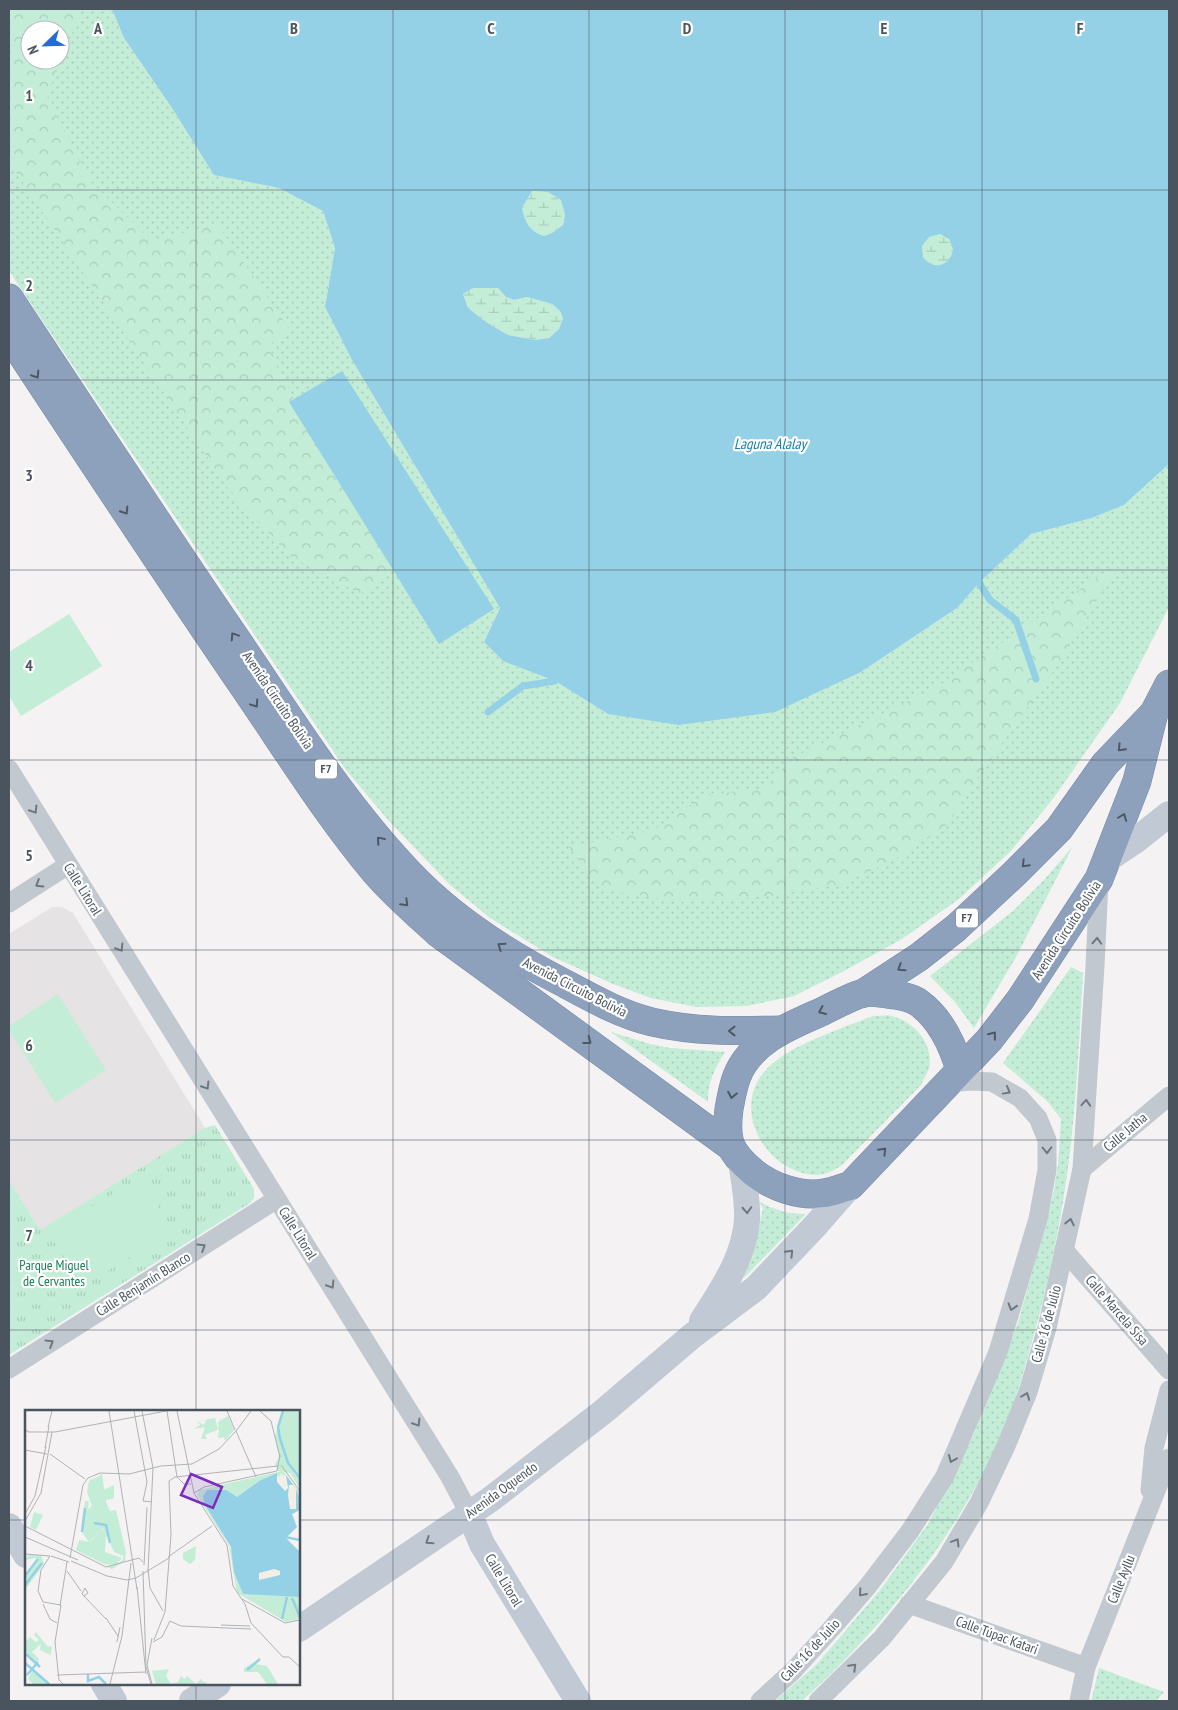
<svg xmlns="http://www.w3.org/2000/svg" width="1178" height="1710" font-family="'PT Sans Narrow',sans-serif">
	<defs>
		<pattern id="grass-dots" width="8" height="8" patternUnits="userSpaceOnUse" patternTransform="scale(1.25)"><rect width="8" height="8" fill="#c4edd7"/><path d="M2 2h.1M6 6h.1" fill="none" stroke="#aacdbb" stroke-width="1.8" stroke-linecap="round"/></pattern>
		<pattern id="forest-crowns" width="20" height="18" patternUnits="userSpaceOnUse" patternTransform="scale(1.25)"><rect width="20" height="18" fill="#c4edd7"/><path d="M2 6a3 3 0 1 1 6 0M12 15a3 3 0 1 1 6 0" fill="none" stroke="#aacdbb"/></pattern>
		<pattern id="wetland-marsh" width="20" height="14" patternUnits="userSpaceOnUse" patternTransform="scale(1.25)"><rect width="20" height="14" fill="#c4edd7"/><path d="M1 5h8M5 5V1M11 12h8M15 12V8" fill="none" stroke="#aacdbb"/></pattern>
		<pattern id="park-tufts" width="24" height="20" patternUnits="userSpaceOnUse" patternTransform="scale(1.25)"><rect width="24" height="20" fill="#c4edd7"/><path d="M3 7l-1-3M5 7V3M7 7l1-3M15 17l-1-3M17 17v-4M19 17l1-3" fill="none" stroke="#aacdbb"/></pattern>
	</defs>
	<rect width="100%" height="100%" fill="#f4f2f2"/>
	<!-- education -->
	<path fill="#e5e3e3" d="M52,907H62L73,913L205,1128L39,1231L9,1181V934Z"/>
	<!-- grass -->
	<g fill="url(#grass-dots)" fill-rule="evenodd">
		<path d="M9,9H112L124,38L172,108L214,175L279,188L323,211L335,248L325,307L352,360L500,608L484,642L503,661L555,681L608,714L861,672L957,608L979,583L1031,534L1092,518L1124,505L1169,464V607L1120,703L1055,796L1011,851L959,899L902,939L842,972L794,996L747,1006L696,1007L651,998L613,984L553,957L490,918L449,884L388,820L346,770L9,271ZM30,30H60V60H30Z"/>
		<path d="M1073,846L1016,957L974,1028L955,1002L930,976L1013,911L1044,880Z"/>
		<path d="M1071,967L1083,973C1080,1023 1078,1073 1073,1123C1066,1199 1051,1276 1030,1349C1022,1376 1015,1404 1004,1430C958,1535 886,1624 802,1701H775L817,1664L880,1590L928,1524L973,1436L1018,1323L1053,1195L1058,1165L1061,1119L1048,1102L1003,1063Z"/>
		<path d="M873,1016C879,1016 886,1015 892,1016C914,1022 934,1043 929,1068C927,1074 923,1080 921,1085L841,1166C837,1168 832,1172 827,1173C816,1177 804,1174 794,1170C752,1151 734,1096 772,1064C796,1043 843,1028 873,1016Z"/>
		<path d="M611,1032L650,1044L670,1048L725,1052C714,1070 708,1081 708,1102Z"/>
		<path d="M758,1201C775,1210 786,1214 806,1214L743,1279L752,1258L763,1208Z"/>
		<path d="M1099,1668L1164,1692L1156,1701H1091Z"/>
	</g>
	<!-- forest -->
	<g fill="url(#forest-crowns)" fill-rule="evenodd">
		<path d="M9,9H82L47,96L92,183L151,240L218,225L290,330L269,345L290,392L394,567L361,594L290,556L228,488L9,162ZM30,30H60V60H30Z"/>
		<path d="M1120,562L1061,660L974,783L948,824L896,859L842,884L771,896L683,902L600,889L569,847L654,830L706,794L763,790L792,758L937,687Z"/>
	</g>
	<!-- wetland -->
	<g fill="url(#wetland-marsh)">
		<path d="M532,191L548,192L561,200L565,215L563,225L552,233L544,236C529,231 525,223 522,208Z"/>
		<circle cx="937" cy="250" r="16"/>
		<path d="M473,288H498L506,297L514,300L527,297L552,304L560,311L563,318L559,329L549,338L535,340L508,335L486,322L468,308L463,294Z"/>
	</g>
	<!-- park -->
	<path fill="url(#park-tufts)" d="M215,1125L254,1189V1198L250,1203L9,1355V1181L40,1230L205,1128Z"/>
	<!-- pitch -->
	<g fill="#c4edd7">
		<path d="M69,614L102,666L21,716L9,696V652Z"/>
		<path d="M58,994L106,1070L55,1103L9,1030V1026Z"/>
		<path d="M140,1177L173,1230L82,1287L49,1233Z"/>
	</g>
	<!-- water -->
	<g fill="#94d1e7" fill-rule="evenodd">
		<path d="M112,9H1169V464L1124,505L1092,518L1031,534L979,583L957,608L861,672L775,712L679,725L608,714L555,681L503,661L484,642L500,608L352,360L325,307L335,248L323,211L279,188L214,175L172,108L124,38ZM532,191L548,192L561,200L565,215L563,225L552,233L544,236C529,231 525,222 522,208ZM940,234L949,239L953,249C951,266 933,271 923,257L922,246L929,237ZM473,288H498L506,297L514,300L527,297L552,304L560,311L563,318L559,329L549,338L535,340L508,335L486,322L468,308L463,294Z"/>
		<path d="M342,371L494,609L439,644L289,402Z"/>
	</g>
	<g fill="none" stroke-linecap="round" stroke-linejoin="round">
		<!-- stream -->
		<g stroke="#94d1e7" stroke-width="7">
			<path d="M974,575L990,600L1016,620L1036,679"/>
			<path d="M488,712L523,686L555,681L559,673"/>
		</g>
		<!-- highway casing -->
		<g stroke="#788ca8" stroke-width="29">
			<g id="highway">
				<path d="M9,298C82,409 155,520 230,630C287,713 340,801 410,874C452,918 506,953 560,981C590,997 619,1014 652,1022C695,1032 737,1031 781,1030"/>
				<path d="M9,335C88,455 167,575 248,693C289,753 328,816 375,872C394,894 416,913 438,933L730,1146"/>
				<path d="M864,993L919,957L956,928L1015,873L1059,829L1105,764L1153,714"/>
				<path d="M960,1070C953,1046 941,1019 919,1003C911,997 897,995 887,994C880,993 871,991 864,993C853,995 830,1008 819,1013C789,1026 750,1042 737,1076C733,1086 731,1098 729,1109C725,1140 729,1152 753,1172C772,1187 800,1197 824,1193C833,1192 841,1188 850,1186L989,1040L1020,1000L1099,879L1137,781L1154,713L1169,684"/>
			</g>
		</g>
		<!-- street -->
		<g stroke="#c1c8cf" stroke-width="19">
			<path d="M9,769L450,1477L469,1513"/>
			<path d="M9,903L68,865"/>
			<path d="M1082,1169L1169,1096"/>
			<path d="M1064,1250L1169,1370"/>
			<path d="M9,1369L277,1199"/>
			<path d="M1150,1490L1154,1448L1169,1390"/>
			<path d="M909,1604L1086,1667"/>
			<path d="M760,1701L793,1671L831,1629L868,1586L910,1531L945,1476L998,1352L1038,1219L1047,1170V1140L1038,1118L1020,1098L992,1082L972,1081L948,1083"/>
			<path d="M818,1701L882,1638L944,1562L979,1503L1006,1446L1028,1392L1047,1328L1082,1169L1095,966L1099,881"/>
			<path d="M1079,1701L1086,1667L1169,1458"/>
		</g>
		<!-- secondary -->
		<g stroke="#c1c9d4" stroke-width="26">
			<path d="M1105,861L1135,841L1169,814"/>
			<path d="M702,1321C722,1289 744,1259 747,1220C748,1201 744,1181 741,1162"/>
			<path d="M469,1513L482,1544L578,1701"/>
			<path d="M9,1526L26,1555"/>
			<path d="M299,1629L491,1499L604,1411L692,1336L756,1288L815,1226L850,1186"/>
			<path d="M104,1684L114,1701"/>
			<path d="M192,1701L218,1684"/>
		</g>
		<!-- highway -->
		<use href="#highway" stroke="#8da1bd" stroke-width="28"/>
	</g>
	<!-- one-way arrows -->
	<defs><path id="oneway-chevron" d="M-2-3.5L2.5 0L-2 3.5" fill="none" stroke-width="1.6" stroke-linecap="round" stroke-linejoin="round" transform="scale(1.25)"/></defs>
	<g stroke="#4d5863">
		<use href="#oneway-chevron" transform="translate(36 375) rotate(57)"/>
		<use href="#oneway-chevron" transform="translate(125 511) rotate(57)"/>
		<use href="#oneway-chevron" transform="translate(234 636) rotate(-124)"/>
		<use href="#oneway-chevron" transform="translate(255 704) rotate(56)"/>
		<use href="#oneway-chevron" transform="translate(1121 748) rotate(133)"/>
		<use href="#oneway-chevron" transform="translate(1123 817) rotate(-69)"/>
		<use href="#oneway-chevron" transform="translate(380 840) rotate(-131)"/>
		<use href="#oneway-chevron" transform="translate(1025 864) rotate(135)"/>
		<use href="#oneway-chevron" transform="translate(405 903) rotate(45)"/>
		<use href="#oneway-chevron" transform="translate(501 946) rotate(-146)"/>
		<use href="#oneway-chevron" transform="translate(901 968) rotate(147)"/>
		<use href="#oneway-chevron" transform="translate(822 1011) rotate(156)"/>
		<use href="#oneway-chevron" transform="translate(732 1031) rotate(180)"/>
		<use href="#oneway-chevron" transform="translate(993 1035) rotate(-52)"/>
		<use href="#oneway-chevron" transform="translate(588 1041) rotate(37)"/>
		<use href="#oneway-chevron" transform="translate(732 1095) rotate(101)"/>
		<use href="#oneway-chevron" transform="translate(883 1151) rotate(-46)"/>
	</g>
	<g stroke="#6e7780">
		<use href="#oneway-chevron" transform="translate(34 810) rotate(58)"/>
		<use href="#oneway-chevron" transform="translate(39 884) rotate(148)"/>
		<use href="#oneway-chevron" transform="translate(1097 941) rotate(-87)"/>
		<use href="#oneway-chevron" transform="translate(120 948) rotate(58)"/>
		<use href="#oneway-chevron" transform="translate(206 1086) rotate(58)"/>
		<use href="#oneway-chevron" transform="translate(1007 1091) rotate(29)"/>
		<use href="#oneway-chevron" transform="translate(1086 1103) rotate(-86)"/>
		<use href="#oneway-chevron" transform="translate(1047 1150) rotate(89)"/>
		<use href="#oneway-chevron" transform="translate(1070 1222) rotate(-78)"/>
		<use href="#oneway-chevron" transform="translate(202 1247) rotate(-32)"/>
		<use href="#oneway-chevron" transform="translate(331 1285) rotate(58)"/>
		<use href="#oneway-chevron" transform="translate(1012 1307) rotate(107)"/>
		<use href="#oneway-chevron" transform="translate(50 1343) rotate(-32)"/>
		<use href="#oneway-chevron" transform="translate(1026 1396) rotate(-69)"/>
		<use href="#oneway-chevron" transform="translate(417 1423) rotate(58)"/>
		<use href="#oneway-chevron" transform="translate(952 1459) rotate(113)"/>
		<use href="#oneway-chevron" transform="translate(956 1542) rotate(-59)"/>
		<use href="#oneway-chevron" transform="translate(862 1593) rotate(131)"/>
		<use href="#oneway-chevron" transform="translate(853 1667) rotate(-45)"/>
	</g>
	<g stroke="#6e7781">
		<use href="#oneway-chevron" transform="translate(747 1210) rotate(87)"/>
		<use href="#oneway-chevron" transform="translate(790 1253) rotate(-46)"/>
		<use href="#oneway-chevron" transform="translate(429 1541) rotate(146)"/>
	</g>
	<!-- grid -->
	<path fill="none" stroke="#4a545e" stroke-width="1" stroke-opacity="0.55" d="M196,9V1411M393,9V1701M589,9V1701M785,9V1701M982,9V1701M9,190H1169M9,380H1169M9,570H1169M9,760H1169M9,950H1169M9,1140H1169M9,1330H1169M9,1520H26M299,1520H1169M196,1684V1701"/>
	<g text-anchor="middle" stroke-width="4.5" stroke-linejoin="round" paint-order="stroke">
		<!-- shield labels -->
		<g fill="#fff" stroke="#80878e" stroke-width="1">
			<rect x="315" y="759.5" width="22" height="19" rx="4"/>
			<rect x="956" y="908.5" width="22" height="19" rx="4"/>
		</g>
		<g font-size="12" font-weight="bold" fill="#4a545e">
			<text x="326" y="773">F7</text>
			<text x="967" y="922">F7</text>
		</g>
		<!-- street labels -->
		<g font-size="14" fill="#4a545e" stroke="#fff">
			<text transform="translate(278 700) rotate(56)" y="5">Avenida Circuito Bolivia</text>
			<text transform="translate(83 889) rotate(58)" y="5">Calle Litoral</text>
			<text transform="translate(1066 930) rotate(-57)" y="5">Avenida Circuito Bolivia</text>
			<text transform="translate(575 987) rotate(27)" y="5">Avenida Circuito Bolivia</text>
			<text transform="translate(1125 1132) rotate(-40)" y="5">Calle Jatha</text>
			<text transform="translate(298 1233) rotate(58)" y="5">Calle Litoral</text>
			<text transform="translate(143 1284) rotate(-32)" y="5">Calle Benjamín Blanco</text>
			<text transform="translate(1117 1310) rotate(49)" y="5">Calle Marcela Sisa</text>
			<text transform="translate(1046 1324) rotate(-75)" y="5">Calle 16 de Julio</text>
			<text transform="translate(501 1490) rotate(-36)" y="5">Avenida Oquendo</text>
			<text transform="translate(1121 1579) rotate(-68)" y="5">Calle Ayllu</text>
			<text transform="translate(504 1580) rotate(59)" y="5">Calle Litoral</text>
			<text transform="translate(997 1635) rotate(20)" y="5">Calle Túpac Katari</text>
			<text transform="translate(810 1650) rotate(-47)" y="5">Calle 16 de Julio</text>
		</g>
		<!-- park labels -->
		<g font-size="14" fill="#1e7d53" stroke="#fff">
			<text x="54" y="1270">Parque Miguel<tspan x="54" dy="16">de Cervantes</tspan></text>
		</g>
		<!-- water labels -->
		<g font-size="15" font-style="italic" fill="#167fa6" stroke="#fff">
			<text x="770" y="449">Laguna Alalay</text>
		</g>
	</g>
	<!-- overview -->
	<g transform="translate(25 1410)">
		<rect width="275" height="275" fill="#f4f2f2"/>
		<path d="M258,1H275V79L265,63L253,61L250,54L254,47L250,26ZM196,7L200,31L199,27L193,28L194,19L180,25L182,29H176L180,17L169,19L175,15L172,11L179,15L181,10L174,11L190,8L193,19ZM258,61L275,82V89L260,65L234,71L212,87L196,79L181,81L178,86L208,143L209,164L218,184L275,187V209L261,212L212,183L204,136L172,85L174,80ZM77,66L79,80L89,75V88L83,90L86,100L82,88L81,92L85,101L91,100L101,142L100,151L87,159L21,127L81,156L91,155L98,150L99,134L82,128L78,118L72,119L64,132L57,122L60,93L64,94L62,100L67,96L63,74L65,70ZM4,145H16L19,154L0,180V168L14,150L10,148L0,150ZM11,222L22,236L27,237L25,248L26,245L15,240L16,234L7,242L14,249L12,252L0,241V232L5,227L11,232L14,230L9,225ZM235,249L230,254L242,256L253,274H242L233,262H219V258ZM144,259L141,266L146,274H131L127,261ZM7,261L14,266L23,274H8L3,269ZM156,266L160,269L162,266L171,274L177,268V271L182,273L181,274H146L153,272Z" fill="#c4edd7"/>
		<path d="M223,71L219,79L210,82L194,77L183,79Z" fill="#c4edd7"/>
		<path d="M229,183L275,187H251L249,196H246L225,184Z" fill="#c4edd7"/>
		<path d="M256,63L262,71L261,82L252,72ZM268,75L271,79L270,100L265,99L263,86L264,75ZM249,159L254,161L255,165L234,170V163Z" fill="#f3efe4"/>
		<path d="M77,118L81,125L80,142L97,148L91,155L79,154L51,140L54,130L65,132Z" fill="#c4edd7"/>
		<path d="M77,64L82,99L92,116L100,139L98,146L89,142L78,117L64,132L57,122L60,91H64L62,100L67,96L62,82L64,73Z" fill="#c4edd7"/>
		<path d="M203,6L209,20L200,31L199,27L195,28L193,12ZM9,102L18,105L11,120L5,117ZM171,136L170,150L165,154L158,149V143Z" fill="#c4edd7"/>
		<path d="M252,63V72L260,81L263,78L261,65L268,75H264L263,85L265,99H271V80L275,89V100L267,104L272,117L261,128L275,142V187L218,184L209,163L206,137L179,93L178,86L182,80H201L212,87L234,71ZM249,159L255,161V165L234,170V163Z" fill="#94d1e7" fill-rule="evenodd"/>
		<path fill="none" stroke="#94d1e7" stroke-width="2.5" d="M258,1L253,17L255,29L263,53L275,68M69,113L81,115L85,133M57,122L60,98M260,127L275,130M0,166L13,149M0,175L17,153M267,188L275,207M257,209L262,187M1,244L15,257M0,253L24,274M222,260L235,249M63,264V271L74,267L81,274M2,265L13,252"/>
		<path fill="none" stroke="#b0b3b7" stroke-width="1" d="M84,1L112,179M109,1L122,72L118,91L127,92M117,1L128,58L123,161M142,1L152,67L159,74H166M152,1L169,83M202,1L210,20M235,1L246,11L255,47M0,8V20L4,22M23,17L27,1M211,21L231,67M211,21L226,1M3,22H30L141,1M20,38L24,16M0,40L22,44M25,44L60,69M255,45L252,61L179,77L169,83L202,135L208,176L220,194L226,213L258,247H264L275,257M256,55L275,81M0,104L10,86L21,36M0,111L16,83L27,22M0,116L81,157L114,148L118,152M0,127L53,150M0,144L25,146L16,160L13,181L18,192M26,146L44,152M143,147L187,116M45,148L58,75L63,68L75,63L104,64L136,56L167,54L194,39L211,21M46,151L82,166L102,170L111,168L144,148M119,155L122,97M123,159L125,178L138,201M42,161L56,181M118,161L121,257L126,274M112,177L121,264M59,186L63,183L60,178L57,184L81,209M217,189L260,213L275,210M18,192L36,195L30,232L34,270L38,274M18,194L25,209L32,213M35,196L42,152M81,208L93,226M196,215L225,216M129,230L140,202L146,125L144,71L150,67L253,56M92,232L95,217M128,232L137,227L145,211L156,216L226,219M32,265L121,262M85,274L97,226L106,153M127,274L122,255L127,228"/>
		<path fill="#7b2cbf" fill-opacity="0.15" stroke="#7b2cbf" stroke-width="2.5" d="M166,64L197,77L188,98L156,85Z"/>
		<rect width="275" height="275" fill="none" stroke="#4a545e" stroke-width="2.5"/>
	</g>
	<g font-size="16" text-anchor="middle" font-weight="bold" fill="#4a545e" stroke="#fff" stroke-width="4.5" stroke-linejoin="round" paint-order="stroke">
		<text x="98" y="34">A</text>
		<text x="294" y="34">B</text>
		<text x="491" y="34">C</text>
		<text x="687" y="34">D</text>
		<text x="884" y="34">E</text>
		<text x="1080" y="34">F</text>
		<text x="29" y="101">1</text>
		<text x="29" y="291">2</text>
		<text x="29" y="481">3</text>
		<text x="29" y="671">4</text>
		<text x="29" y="861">5</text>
		<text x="29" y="1051">6</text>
		<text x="29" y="1241">7</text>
	</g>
	<!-- border -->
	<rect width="1178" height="1710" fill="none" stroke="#4a545e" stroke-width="20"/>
	<!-- north arrow -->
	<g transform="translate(45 45) rotate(247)"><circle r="24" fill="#ffffff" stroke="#b7bbbf"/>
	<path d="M0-4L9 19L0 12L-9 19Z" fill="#2669da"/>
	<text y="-8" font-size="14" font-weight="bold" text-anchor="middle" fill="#4a545e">N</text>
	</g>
</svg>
